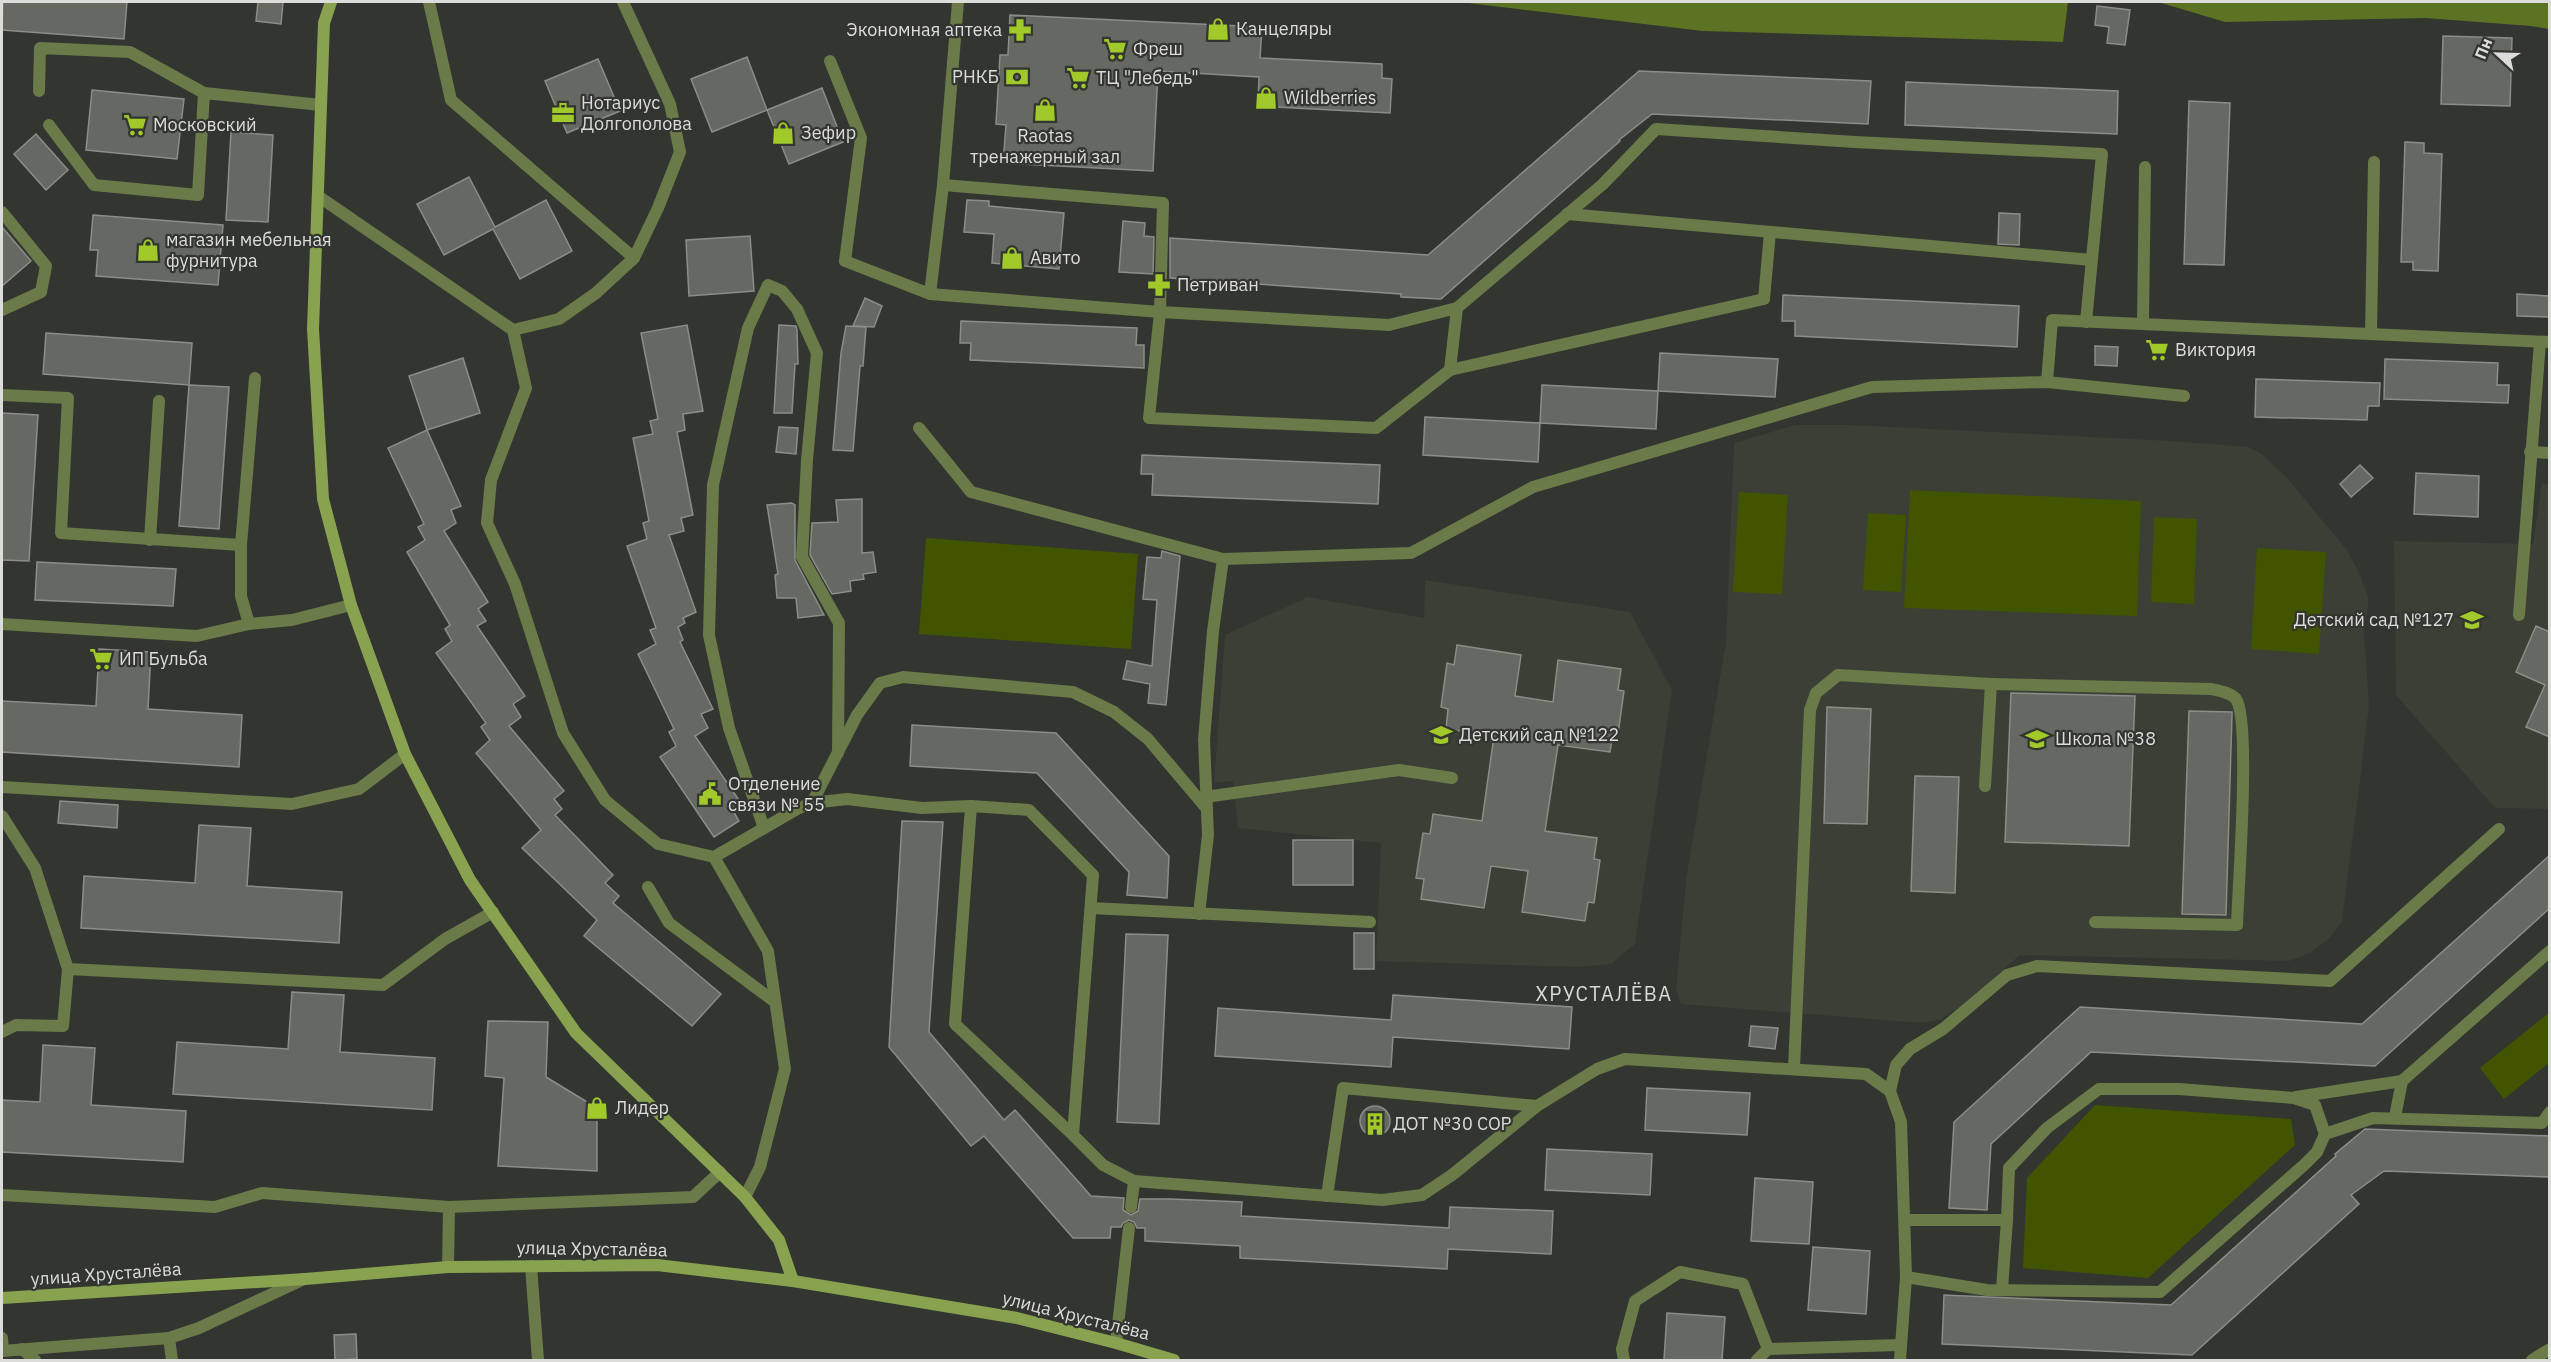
<svg xmlns="http://www.w3.org/2000/svg" width="2551" height="1362" font-family="'IBM Plex Sans',sans-serif">
	<rect width="100%" height="100%" fill="#333530"/>
	<!-- built -->
	<g fill="#3b3f35">
		<path d="M1795,425H1852L2172,441L2248,447L2262,454L2288,479L2347,550L2359,573L2369,599L2364,632L2369,705L2361,772L2342,921L2329,939L2310,953L2289,961L2020,955L1960,1007L1939,1020L1922,1023L1681,1004L1676,989L1686,880L1726,642L1734,443Z"/>
		<path d="M2542,483L2549,484V809L2495,808L2396,695L2394,541L2533,544Z"/>
		<path d="M1425,580L1630,612L1672,690L1635,944L1611,964L1578,967L1376,961L1381,843L1238,828L1233,781L1214,783L1225,635L1308,597L1424,618Z"/>
	</g>
	<!-- green -->
	<g fill="#415500">
		<path d="M1910,490L2141,501L2137,616L1904,608Z"/>
		<path d="M1739,492L1788,495L1782,594L1733,592Z"/>
		<path d="M1868,513L1906,515L1901,592L1863,590Z"/>
		<path d="M2154,517L2197,519L2194,604L2151,602Z"/>
		<path d="M926,538L1138,554L1131,649L919,634Z"/>
		<path d="M2257,548L2326,552L2319,654L2251,649Z"/>
		<path d="M2549,1013V1063L2504,1099L2480,1068Z"/>
		<path d="M2095,1105L2291,1119L2295,1145L2148,1278L2023,1268L2027,1178Z"/>
	</g>
	<!-- forest -->
	<g fill="#5d7324">
		<path d="M1460,2H2068L2063,42L1703,31Z"/>
		<path d="M2158,2H2549V29L2531,26L2426,18L2225,22Z"/>
	</g>
	<!-- building -->
	<g fill="#666862" stroke="#8b8d88" stroke-width="1.5">
		<path d="M3,2H127L124,39L2,30Z"/>
		<path d="M258,2H283L281,24L256,21Z"/>
		<path d="M2097,6L2130,10L2125,45L2107,43L2109,27L2095,25Z"/>
		<path d="M1010,15L1262,27L1260,58L1382,64V78L1392,79L1390,113L1258,106L1259,77L1158,71L1153,171L1003,163L1006,125L996,124L1000,55H1008Z"/>
		<path d="M2443,36L2512,38L2510,106L2441,104Z"/>
		<path d="M747,57L767,110L712,132L691,79Z"/>
		<path d="M598,59L620,111L567,133L545,81Z"/>
		<path d="M1639,71L1871,81L1868,124L1652,114L1619,140L1620,141L1441,299L1401,297V294L1170,278V238L1428,255Z"/>
		<path d="M1906,82L2118,91L2117,134L1905,125Z"/>
		<path d="M822,88L843,142L789,164L767,110Z"/>
		<path d="M92,90L184,99L177,159L86,150Z"/>
		<path d="M2189,101L2230,103L2224,265L2184,264Z"/>
		<path d="M231,132L273,135L268,222L226,220Z"/>
		<path d="M36,134L68,170L46,190L14,154Z"/>
		<path d="M2405,142L2424,143V153L2442,154L2438,271L2413,270V262H2401Z"/>
		<path d="M469,177L495,227L546,200L572,251L520,279L493,229L444,255L417,204Z"/>
		<path d="M967,200L989,201V206L1064,213L1059,269L992,263L994,234L964,232Z"/>
		<path d="M1999,213L2020,214L2019,245L1998,244Z"/>
		<path d="M93,215L223,225L218,285L96,276L98,250H90Z"/>
		<path d="M1123,221L1145,223L1144,236L1154,237L1153,274L1119,272Z"/>
		<path d="M2,227L31,261L2,286Z"/>
		<path d="M750,236L754,291L689,296L686,240Z"/>
		<path d="M2517,294L2550,296V317L2517,316Z"/>
		<path d="M1783,295L2019,306L2017,347L1795,336V321H1782Z"/>
		<path d="M865,298L882,306L874,327L853,326Z"/>
		<path d="M961,321L1137,328L1136,345H1144V368L970,360L971,343H960Z"/>
		<path d="M687,325L703,411L683,414L685,430L677,432L693,515L681,518L684,531L669,535L696,612L683,618L685,623L678,627L683,640L680,642L713,709L701,714L708,728L695,736L741,803L732,809L739,821L714,837L660,757L676,746L669,732L674,729L638,654L656,644L650,630L656,628L627,546L647,539L643,523L649,521L633,438L653,434L650,421L658,419L641,333Z"/>
		<path d="M779,325L796,326L797,330L798,364H795L792,413H774Z"/>
		<path d="M846,326L866,327L863,366H860L853,451L833,450L841,353Z"/>
		<path d="M46,333L192,343L189,385L43,374Z"/>
		<path d="M2095,346L2118,347L2117,366L2095,365Z"/>
		<path d="M1660,353L1778,359L1775,397L1658,391Z"/>
		<path d="M463,358L480,413L427,430L409,376Z"/>
		<path d="M2385,359L2498,363L2497,385H2509L2508,403L2384,399Z"/>
		<path d="M2256,379L2380,383L2379,406H2368L2367,420L2255,417Z"/>
		<path d="M189,385L229,387L219,529L179,526Z"/>
		<path d="M1542,385L1658,391L1656,429L1540,423Z"/>
		<path d="M2,413L38,415L29,561L2,560Z"/>
		<path d="M1425,417L1540,423L1538,462L1423,455Z"/>
		<path d="M779,427L798,428L796,454L776,452Z"/>
		<path d="M427,430L461,506L451,510L456,523L444,531L488,602L478,609L486,621L477,626L525,696L513,704L521,717L509,726L564,791L554,799L562,809L555,815L613,875L605,883L619,896L613,903L721,994L692,1026L584,936L597,920L522,848L541,830L476,753L490,740L481,727L486,723L436,653L452,641L445,629L450,625L407,552L425,540L418,527L424,524L388,448Z"/>
		<path d="M1142,455L1380,465L1378,504L1152,495L1153,474H1141Z"/>
		<path d="M2360,465L2373,478L2351,497L2340,484Z"/>
		<path d="M2416,473L2479,476L2478,517L2414,514Z"/>
		<path d="M862,499V553L873,552L876,572L863,574L864,579L850,581L851,591L832,594L810,555L812,523L838,522L836,500Z"/>
		<path d="M792,503L795,505V560L824,615L798,618L796,598H777L775,575L778,574L767,505Z"/>
		<path d="M1162,551L1180,556L1166,705L1148,703L1150,684L1123,679L1127,661L1152,666L1157,600L1143,599L1147,557L1161,558Z"/>
		<path d="M37,562L176,569L173,606L35,600Z"/>
		<path d="M2536,626L2550,632V737L2526,727L2545,685L2516,672Z"/>
		<path d="M1457,645L1521,655L1515,696L1553,702L1558,660L1621,669L1618,690L1624,691L1618,734L1613,733L1610,752L1558,745L1545,831L1597,838L1594,859L1600,860L1594,903L1588,902L1585,921L1522,912L1528,871L1491,866L1484,908L1421,899L1424,879L1416,878L1423,833L1430,834L1433,814L1482,821L1494,736L1446,729L1448,709L1441,707L1447,663L1454,665Z"/>
		<path d="M99,649L151,652L148,709L242,715L239,767L2,752V701L96,706Z"/>
		<path d="M2011,693L2135,696L2129,846L2005,842Z"/>
		<path d="M1827,707L1871,709L1867,824L1824,823Z"/>
		<path d="M2189,711L2232,712V715L2226,915L2182,914Z"/>
		<path d="M912,725L1056,733L1169,856L1167,898L1127,895L1129,872L1037,773L910,766Z"/>
		<path d="M1915,776L1959,777L1955,893L1911,891Z"/>
		<path d="M60,801L118,805L117,828L58,823Z"/>
		<path d="M902,821L943,822L929,1032L1004,1120L1015,1110L1091,1196L1124,1198L1123,1210L1131,1215L1138,1211L1140,1199H1171L1242,1202L1241,1216L1449,1228L1450,1207L1553,1211L1551,1254L1448,1249L1447,1269L1240,1258V1246L1145,1241V1228H1137L1134,1222L1129,1220L1123,1223L1121,1227H1111L1110,1238H1073L984,1136L971,1146L889,1047Z"/>
		<path d="M199,825L251,828L247,886L342,892L339,943L81,928L84,876L195,883Z"/>
		<rect x="1293" y="840" width="60" height="45"/>
		<path d="M2550,855V908L2375,1066L2091,1052L1991,1144L1987,1210L1949,1208L1954,1122L2080,1007L2362,1024Z"/>
		<rect x="1354" y="933" width="20" height="36"/>
		<path d="M1126,934L1168,935L1159,1124L1117,1122Z"/>
		<path d="M292,992L344,995L340,1052L435,1058L432,1110L173,1094L177,1042L288,1049Z"/>
		<path d="M1393,995L1572,1007L1569,1049L1393,1037L1391,1067L1215,1056L1218,1008L1391,1020Z"/>
		<path d="M488,1021L548,1022L546,1077L597,1108V1171L498,1166L504,1078L485,1076Z"/>
		<path d="M1751,1026L1778,1028L1775,1049L1749,1046Z"/>
		<path d="M43,1045L95,1048L91,1105L186,1111L183,1162L2,1152V1100L40,1102Z"/>
		<path d="M1647,1088L1750,1093L1747,1135L1645,1130Z"/>
		<circle cx="1375" cy="1121" r="15"/>
		<path d="M2365,1129L2550,1136V1177L2384,1171L2351,1195L2359,1204L2192,1355L1942,1344L1944,1295L2171,1305L2336,1156L2335,1154Z"/>
		<path d="M1547,1149L1652,1154L1650,1195L1545,1190Z"/>
		<path d="M1755,1178L1813,1182L1809,1244L1751,1241Z"/>
		<path d="M1813,1247L1870,1251L1866,1314L1808,1310Z"/>
		<path d="M1667,1313L1725,1317L1722,1360H1664Z"/>
		<path d="M356,1334L357,1359L335,1360L334,1335Z"/>
	</g>
	<g fill="none" stroke-linecap="round" stroke-linejoin="round">
		<!-- lane -->
		<g stroke="#6a7a48" stroke-width="12">
			<path d="M429,2L451,100L634,258"/>
			<path d="M958,2L943,185L1163,203L1160,312L1389,325L1457,308L1603,184L1656,129L1855,142L2102,154L2086,322"/>
			<path d="M830,61L861,138L845,261L930,294"/>
			<path d="M39,91L40,48L130,52L204,93"/>
			<path d="M49,125L94,185L198,195L204,93L321,105"/>
			<path d="M943,185L930,294L1160,312L1149,418L1376,428L1450,370"/>
			<path d="M318,196L513,330L526,388L491,480L487,523L515,584L563,733L605,800L658,844L714,857L768,951L785,1069L760,1167L745,1197"/>
			<path d="M2,212L46,266L41,292L2,310"/>
			<path d="M1567,214L2092,260"/>
			<path d="M1457,308L1450,370L1764,299L1770,232"/>
			<path d="M2143,324L2145,167"/>
			<path d="M513,330L559,319L596,293L634,258L658,208L680,152L670,104L623,2"/>
			<path d="M2371,334L2374,162"/>
			<path d="M2047,382L2052,320L2550,342"/>
			<path d="M2,395L68,398L61,533L241,545"/>
			<path d="M919,428L971,492L1223,559L1411,553L1533,487L1872,387L2047,382L2184,396"/>
			<path d="M2530,452L2550,453"/>
			<path d="M150,540L159,401"/>
			<path d="M2519,615L2540,342"/>
			<path d="M2,624L197,636L249,624L292,620L351,605"/>
			<path d="M249,624L241,596V545L255,378"/>
			<path d="M1991,684L2211,689C2220,691 2230,692 2236,699C2251,720 2238,890 2237,925L2095,922"/>
			<path d="M2,787L292,804L359,789L405,754"/>
			<path d="M1205,797L1399,770L1452,778"/>
			<path d="M812,803L857,715L880,683L903,677L1073,692L1114,712L1148,739L1207,809"/>
			<path d="M971,806L955,1024L1073,1135"/>
			<path d="M2,816L35,868L68,969L383,985L445,939L493,912"/>
			<path d="M764,828L729,728L709,635L713,485L748,328L768,285L782,291L797,309L817,353L807,460L802,557L839,623L838,753"/>
			<path d="M714,857L797,809L812,803L847,799L922,808L971,806L1029,810L1093,875L1073,1135L1103,1165L1134,1181L1131,1207"/>
			<path d="M648,887L669,923L775,1002"/>
			<path d="M1091,908L1370,922"/>
			<path d="M1199,914L1208,835L1204,740L1213,631L1223,559"/>
			<path d="M2,1032L16,1025L63,1026L68,969"/>
			<path d="M1794,1068L1810,710L1816,693L1838,675L1991,684L1985,786"/>
			<path d="M1890,1091L1896,1065L1910,1049L1943,1029L2007,975L2037,966L2330,981L2499,829"/>
			<path d="M2296,1097L2402,1081"/>
			<path d="M2395,1117L2402,1081L2550,951"/>
			<path d="M1134,1181L1382,1200L1422,1195L1452,1175L1537,1106L1597,1069L1625,1059L1866,1074L1890,1091L1901,1122L1906,1277L1900,1360"/>
			<path d="M1327,1196L1343,1088L1537,1106"/>
			<path d="M1906,1220H2007L2002,1289"/>
			<path d="M2007,1220L2009,1168L2047,1128L2099,1089H2179L2294,1098L2315,1105L2325,1134L2373,1118L2542,1123L2550,1112"/>
			<path d="M531,1266L538,1360"/>
			<path d="M1906,1277L1987,1290L2160,1292L2304,1165L2317,1152L2325,1134"/>
			<path d="M2,1338L3,1351"/>
			<path d="M169,1338L172,1360"/>
			<path d="M1116,1343L1129,1228"/>
			<path d="M22,1349L35,1360"/>
			<path d="M2,1351L169,1338L199,1328L304,1279"/>
			<path d="M1624,1360L1622,1349L1635,1301L1680,1272L1743,1284L1768,1349"/>
			<path d="M1757,1360L1768,1349L1899,1345"/>
			<path d="M2532,1360L2550,1349"/>
		</g>
		<!-- street -->
		<g stroke="#6a7a48" stroke-width="12">
			<path d="M2,1195L215,1207L262,1193L449,1207L448,1267"/>
			<path d="M449,1207L693,1197L720,1172"/>
		</g>
		<!-- secondary -->
		<g stroke="#88a24f" stroke-width="12">
			<path d="M331,2L324,23L313,329L323,499L351,605L405,754L470,880L576,1033L745,1197L779,1240L793,1281"/>
			<path d="M2,1298L305,1279L448,1267L657,1265L793,1281L1017,1318L1116,1343L1174,1360"/>
		</g>
	</g>
	<!-- icons -->
	<defs>
		<g id="shop-bare" transform="scale(1.8)"><path d="M-5-2.5h2.3a2.7 3.5 0 0 1 5.4 0H5L5.5 6h-11ZM-1.5-2.5h3a1.5 2.3 0 0 0-3 0Z" fill="#a1c92a" stroke="#333530" stroke-width="2.5" paint-order="stroke"/></g>
		<g id="pharmacy-bare" transform="scale(1.8)"><path d="M-2-6h4v4h4v4h-4v4h-4v-4h-4v-4h4Z" fill="#a1c92a" stroke="#333530" stroke-width="2.5" paint-order="stroke"/></g>
		<g id="supermarket-bare" transform="scale(1.8)"><path d="M-6-5.5h2.5l.6 2H6L4.5 2H-2.5L-4.4-4H-6ZM-1.5 3.2a1.3 1.3 0 1 0 .1 0ZM3 3.2a1.3 1.3 0 1 0 .1 0Z" fill="#a1c92a" stroke="#333530" stroke-width="2.5" paint-order="stroke"/></g>
		<g id="bank-bare" transform="scale(1.8)"><path d="M-6-4H6V4H-6ZM0-2.3a2.3 2.3 0 1 0 0 4.6a2.3 2.3 0 1 0 0-4.6Z" fill="#a1c92a" stroke="#333530" stroke-width="2.5" paint-order="stroke"/></g>
		<g id="office-bare" transform="scale(1.8)"><path d="M-6-3h4V-5.5h4V-3h4V5H-6ZM-1-4.5V-3h2v-1.5ZM-6 0V1H6V0Z" fill="#a1c92a" stroke="#333530" stroke-width="2.5" paint-order="stroke"/></g>
		<g id="school-bare" transform="scale(1.8)"><path d="M0-5L7-2L0 1L-7-2ZM-4 1L0 2.5L4 1V4Q0 6-4 4Z" fill="#a1c92a" stroke="#333530" stroke-width="2.5" paint-order="stroke"/></g>
		<g id="civic-bare" transform="scale(1.8)"><path d="M-.6-6.5H3V-4.5H.6V-3L4-1V1h2V6H-6V1h2V-1L-.6-3ZM-1.2 2.5V6h2.4V2.5Z" fill="#a1c92a" stroke="#333530" stroke-width="2.5" paint-order="stroke"/></g>
		<g id="building-bare" transform="scale(1.8)"><path d="M-4-6H4V6H1V3H-1V6H-4ZM-2.5-4.3h1.7v1.8h-1.7ZM.8-4.3h1.7v1.8H.8ZM-2.5-1h1.7V.8h-1.7ZM.8-1h1.7V.8H.8Z" fill="#a1c92a" stroke="#333530" stroke-width="2.5" paint-order="stroke"/></g>
	</defs>
	<g fill-rule="evenodd">
		<use href="#shop-bare" x="1218" y="29"/>
		<use href="#pharmacy-bare" x="1020" y="30"/>
		<use href="#supermarket-bare" x="1115" y="49"/>
		<use href="#bank-bare" x="1017" y="77"/>
		<use href="#supermarket-bare" x="1078" y="78"/>
		<use href="#shop-bare" x="1266" y="98"/>
		<use href="#shop-bare" x="1045" y="110"/>
		<use href="#office-bare" x="563" y="113"/>
		<use href="#supermarket-bare" x="135" y="125"/>
		<use href="#shop-bare" x="783" y="133"/>
		<use href="#shop-bare" x="148" y="250"/>
		<use href="#shop-bare" x="1012" y="258"/>
		<use href="#pharmacy-bare" x="1159" y="285"/>
		<use href="#supermarket-bare" x="2157" y="350"/>
		<use href="#school-bare" x="2472" y="620"/>
		<use href="#supermarket-bare" x="101" y="659"/>
		<use href="#school-bare" x="1441" y="735"/>
		<use href="#school-bare" x="2037" y="739"/>
		<use href="#civic-bare" x="710" y="794"/>
		<use href="#shop-bare" x="597" y="1108"/>
		<use href="#building-bare" x="1375" y="1124"/>
	</g>
	<g text-anchor="middle" stroke-width="4.5" stroke-linejoin="round" paint-order="stroke">
		<!-- poi labels -->
		<g font-size="18" fill="#dcddda" stroke="#333530" text-anchor="start">
			<text x="1236" y="35">Канцеляры</text>
			<text x="1002" y="36" text-anchor="end">Экономная аптека</text>
			<text x="1133" y="55">Фреш</text>
			<text x="999" y="83" text-anchor="end">РНКБ</text>
			<text x="1096" y="84">ТЦ "Лебедь"</text>
			<text x="1284" y="104">Wildberries</text>
			<text x="581" y="109">Нотариус<tspan x="581" dy="21">Долгополова</tspan></text>
			<text x="153" y="131">Московский</text>
			<text x="801" y="139">Зефир</text>
			<text x="1045" y="142" text-anchor="middle">Raotas<tspan x="1045" dy="21">тренажерный зал</tspan></text>
			<text x="166" y="246">магазин мебельная<tspan x="166" dy="21">фурнитура</tspan></text>
			<text x="1030" y="264">Авито</text>
			<text x="1177" y="291">Петриван</text>
			<text x="2175" y="356">Виктория</text>
			<text x="2454" y="626" text-anchor="end">Детский сад №127</text>
			<text x="119" y="665">ИП Бульба</text>
			<text x="1459" y="741">Детский сад №122</text>
			<text x="2055" y="745">Школа №38</text>
			<text x="728" y="790">Отделение<tspan x="728" dy="21">связи № 55</tspan></text>
			<text x="615" y="1114">Лидер</text>
			<text x="1393" y="1130">ДОТ №30 СОР</text>
		</g>
		<!-- street labels -->
		<g font-size="18" fill="#dcddda" stroke="#333530">
			<text transform="translate(592 1249) rotate(1)" y="6">улица Хрусталёва</text>
			<text transform="translate(106 1274) rotate(-4)" y="6">улица Хрусталёва</text>
			<text transform="translate(1076 1316) rotate(14)" y="6">улица Хрусталёва</text>
		</g>
		<!-- neighbourhood labels -->
		<g font-size="20" letter-spacing="1.5" fill="#d8dad4" stroke="#333530">
			<text x="1604" y="1001">ХРУСТАЛЁВА</text>
		</g>
	</g>
	<!-- border -->
	<rect width="2551" height="1362" fill="none" stroke="#dcddda" stroke-width="6"/>
	<!-- north arrow -->
	<g transform="translate(2497 54) rotate(292)" stroke="#333530" stroke-width="4.5" paint-order="stroke">
	<path d="M0-4.5L10 22L0 15L-10 22Z" fill="#dcddda"/>
	<text y="-9" font-size="16" font-weight="bold" text-anchor="middle" fill="#dcddda">Пн</text>
	</g>
</svg>
